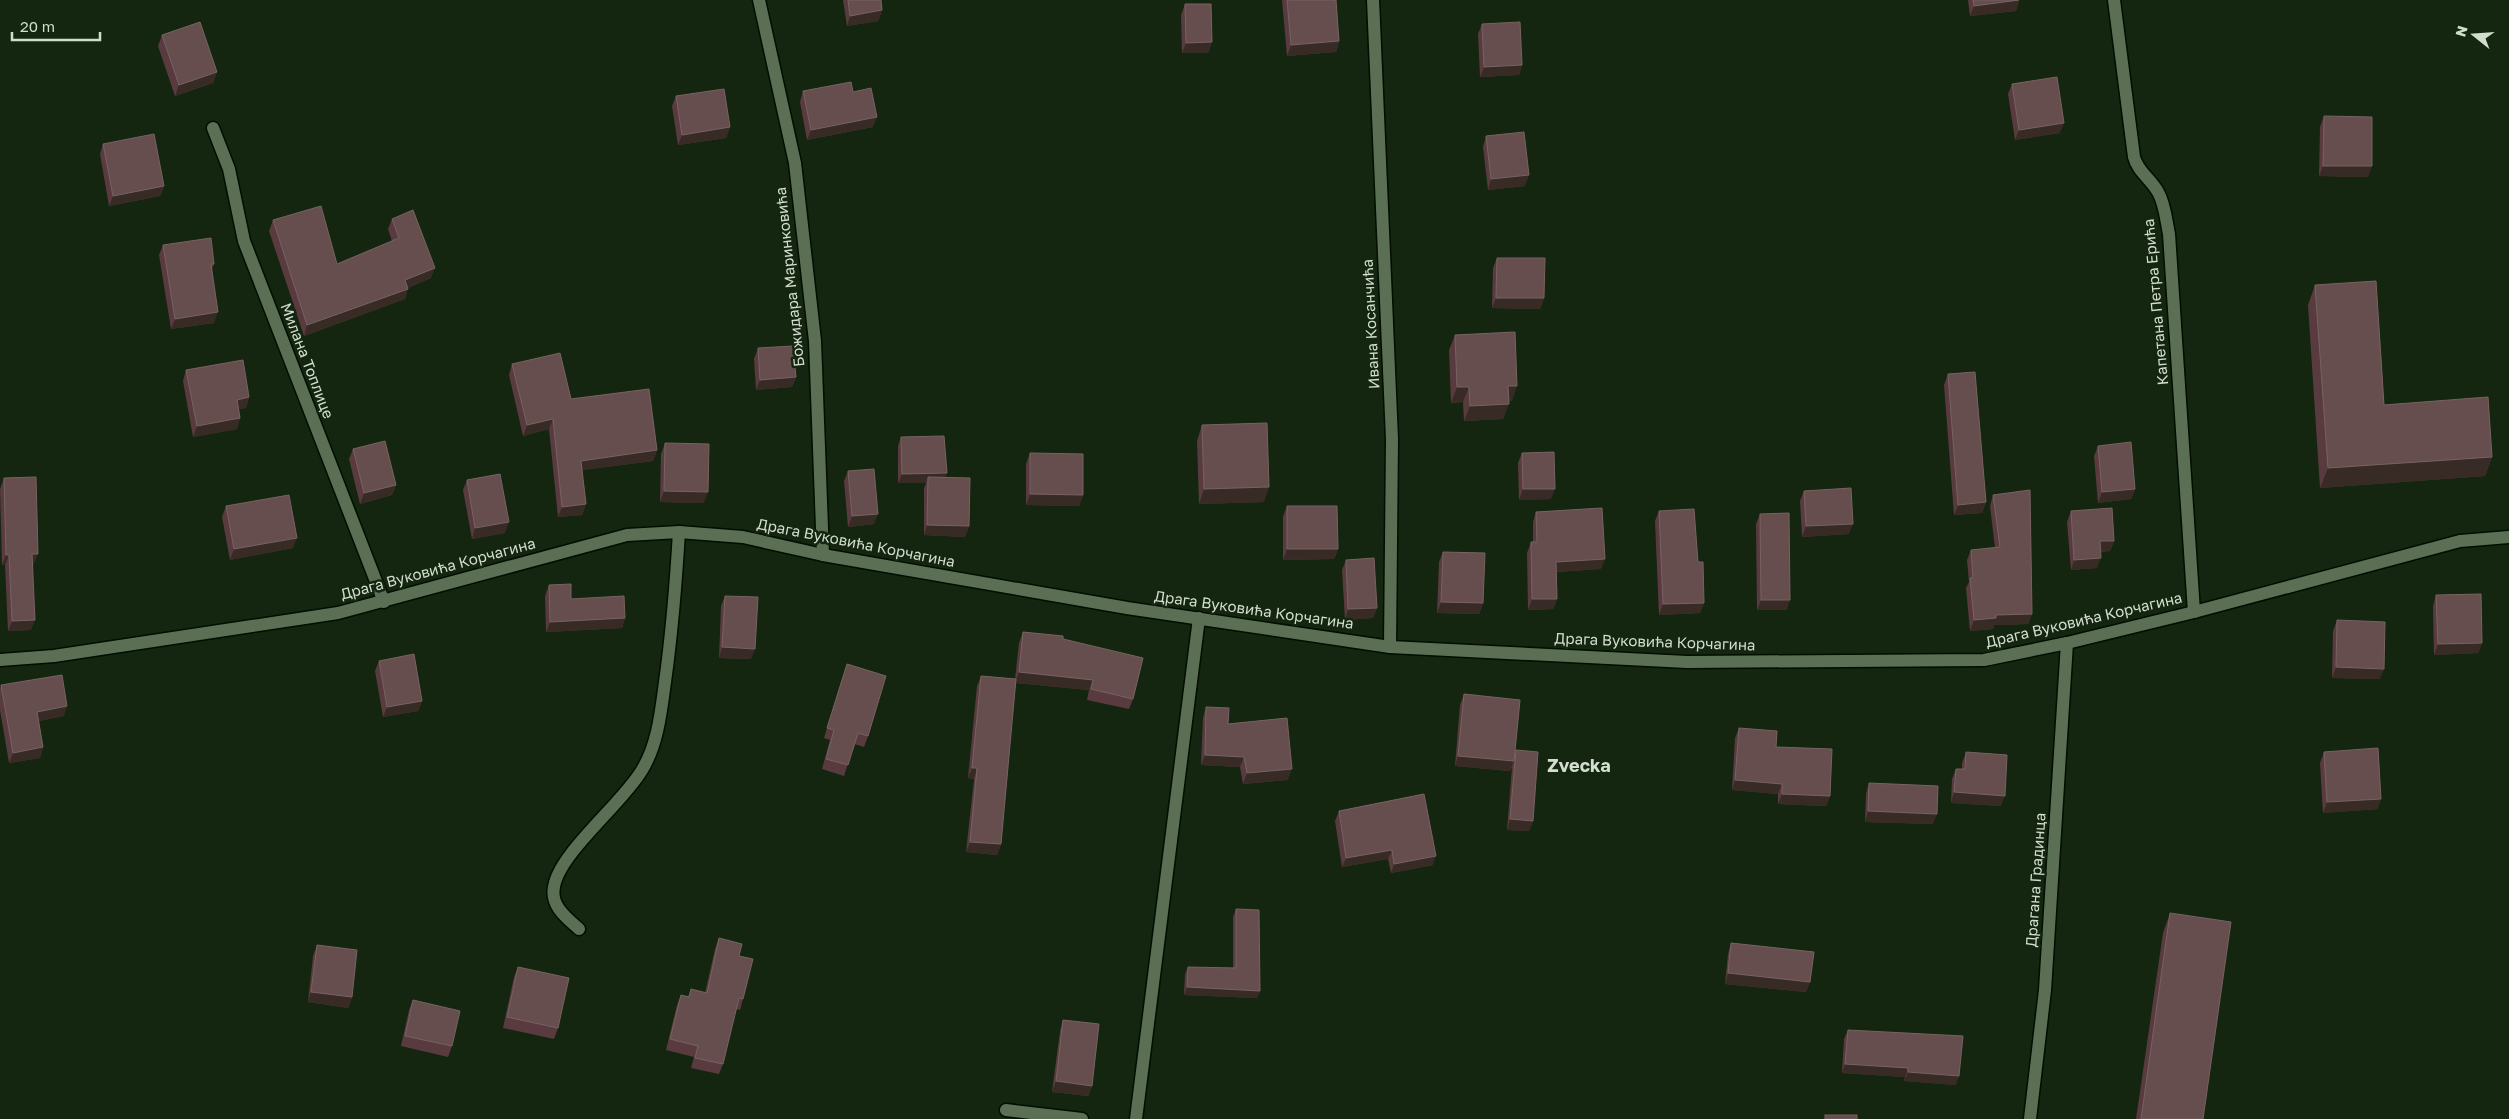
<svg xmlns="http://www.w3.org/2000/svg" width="2509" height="1119" font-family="'Golos Text',sans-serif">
	<rect width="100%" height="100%" fill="#14260f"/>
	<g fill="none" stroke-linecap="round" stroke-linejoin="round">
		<!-- service casing -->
		<g stroke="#010e00" stroke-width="15">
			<g id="service">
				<path d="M579,929C567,918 550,906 554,887C559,853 623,803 642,770C658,744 661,711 665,682C672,632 676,582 679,532"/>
				<path d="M1006,1110L1082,1119"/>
			</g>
		</g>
		<!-- minor casing -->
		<g stroke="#010e00" stroke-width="15">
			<g id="minor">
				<path d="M759,0L795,163L815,341L823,555"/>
				<path d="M1373,0L1392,439L1390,647"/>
				<path d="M2114,0L2134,157C2138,172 2150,178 2158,192C2165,204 2166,220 2169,234L2194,612"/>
				<path d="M213,128L229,169L244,241L384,602"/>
				<path d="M1136,1119L1199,618"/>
				<path d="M2030,1119L2045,990L2067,643"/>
			</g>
		</g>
		<!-- tertiary casing -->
		<g stroke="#010e00" stroke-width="15">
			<path id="tertiary" d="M0,660L54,656L338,613L627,535L679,532L743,537L823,555L1127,608L1390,647L1687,662L1984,660L2067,643L2194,612L2460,541L2509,537"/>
		</g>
		<!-- service -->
		<use href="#service" stroke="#5b6f55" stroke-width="12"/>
		<!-- minor -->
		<use href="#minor" stroke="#5b6f55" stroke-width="12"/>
		<!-- tertiary -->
		<use href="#tertiary" stroke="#5b6f55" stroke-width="12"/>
	</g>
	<!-- wall -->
	<g fill="#593b3f">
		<path d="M843,0H881L882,10L878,21L847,26Z"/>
		<path d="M1282,0H1336L1339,41L1336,52L1287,56Z"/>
		<path d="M1968,0H2019L2016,11L1970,16Z"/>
		<path d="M1185,4L1212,42L1208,53H1182L1181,15Z"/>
		<path d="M1482,24L1522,65L1519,75L1480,77L1478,34Z"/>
		<path d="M162,35L217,72L213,83L175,96L158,46Z"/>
		<path d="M2012,84L2060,133L2015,140L2008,94Z"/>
		<path d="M803,91L853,92L873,127L807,140L800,102Z"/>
		<path d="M676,96L730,127L726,138L678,145L672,106Z"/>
		<path d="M2324,116L2368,177L2319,176L2320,127Z"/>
		<path d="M1486,136L1525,186L1488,190L1483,147Z"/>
		<path d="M103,144L164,186L160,196L109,206L100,154Z"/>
		<path d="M392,219L431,278L408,288L405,299L304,336L269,231L273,220L337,264L392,241L388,229Z"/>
		<path d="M163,245L214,264L212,269L214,323L171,329L159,255Z"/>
		<path d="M1497,258L1544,298L1540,309L1492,308L1493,268Z"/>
		<path d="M2315,285L2384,405L2492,457L2485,476L2320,488L2308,305Z"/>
		<path d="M1455,335L1512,401H1509L1503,419L1464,421L1463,402L1451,403L1449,350Z"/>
		<path d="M758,348L796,377L792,387L756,390L754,359Z"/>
		<path d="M512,364L657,450L653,461L582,470L586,504L582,515L558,517L549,429L523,436L509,375Z"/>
		<path d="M186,370L249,397L246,408L239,409L240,418L237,429L193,437L183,381Z"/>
		<path d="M1948,374L1986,502L1982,513L1954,515L1944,385Z"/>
		<path d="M1202,425L1264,502L1199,504L1197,441Z"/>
		<path d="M901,437L946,478L969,526L965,537L924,535V488L926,483H898V446Z"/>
		<path d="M665,443L704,503L660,502L661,454Z"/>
		<path d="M2098,446L2135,489L2131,499L2098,503L2094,456Z"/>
		<path d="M353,449L396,485L392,495L360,504L349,459Z"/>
		<path d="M1030,453L1083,495L1079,506L1026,505V464Z"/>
		<path d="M1522,453L1551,499L1519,500L1518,463Z"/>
		<path d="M848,471L874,524L848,527L844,481Z"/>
		<path d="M4,478L34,564H32L31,630L8,631L5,565H2L0,489Z"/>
		<path d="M467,480L505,533L472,539L463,490Z"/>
		<path d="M1804,491L1849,534L1802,537L1800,501Z"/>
		<path d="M1993,495L2032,614L2028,624L1994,625L1993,629L1970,631L1966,588L1969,582L1967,560L1971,550L1995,548L1990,506Z"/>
		<path d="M226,506L293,548L230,560L222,517Z"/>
		<path d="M1287,506L1338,549L1334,559L1283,560V517Z"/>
		<path d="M1659,511L1698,562L1704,603L1700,613L1659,615L1655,521Z"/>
		<path d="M2071,511L2114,541L2110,551L2101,552L2097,568L2071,570L2067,522Z"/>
		<path d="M1536,512L1601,569L1556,572L1557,599L1553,609L1528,610L1527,553L1531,542H1533V522Z"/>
		<path d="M1760,514L1787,610H1757L1756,524Z"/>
		<path d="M1443,552L1483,603L1479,614L1437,613L1439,562Z"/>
		<path d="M1346,560L1377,608L1373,618L1345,620L1342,570Z"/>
		<path d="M549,585L571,599L625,618L622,628L546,632L545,596Z"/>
		<path d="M2436,595L2482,643L2478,653L2434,655L2433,606Z"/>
		<path d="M725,596L751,659L719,658L721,606Z"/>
		<path d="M2337,620L2380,679L2332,678L2333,631Z"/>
		<path d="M1023,632L1063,639L1133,699L1129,709L1087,700L1089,690L1015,683L1001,844L997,855L966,852L974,779L968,778L977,686L981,676L1015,679L1019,643Z"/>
		<path d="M379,661L422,701L418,711L383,717L375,671Z"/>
		<path d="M847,664L868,736L864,747L854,744L844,776L822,769L830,740L824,738Z"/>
		<path d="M1,685L64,716L39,721L43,747L40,758L9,763L0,710V689Z"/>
		<path d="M1464,694L1515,755L1516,750L1533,821L1529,831L1507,830L1512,767L1510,771L1455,766L1460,705Z"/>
		<path d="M1206,707L1288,780L1243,784L1240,767L1201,765L1203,718Z"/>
		<path d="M1739,728L1776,747L1830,796L1826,806L1778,804V794L1732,790L1735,738Z"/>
		<path d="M1966,752L2001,806L1951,803L1952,779L1956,769H1962V763Z"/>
		<path d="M2324,752L2378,809L2323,813L2320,763Z"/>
		<path d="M1869,783L1933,824L1865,822L1866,794Z"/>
		<path d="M1339,811L1433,865L1391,873L1388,859L1342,867L1335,821Z"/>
		<path d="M1236,909L1260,991L1257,998L1184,995L1185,974L1188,967L1233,968V917Z"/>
		<path d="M2170,913L2203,1119H2136L2163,933Z"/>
		<path d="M719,938L739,956L743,999L740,1010L736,1009L723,1064L719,1074L691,1068L694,1057L666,1050L677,1005L681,995L688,997L691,989L705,993L715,949Z"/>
		<path d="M1731,943L1810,982L1806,992L1725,984L1728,954Z"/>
		<path d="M317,945L352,997L348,1008L308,1002L313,956Z"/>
		<path d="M518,967L558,1028L554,1039L503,1028L514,977Z"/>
		<path d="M413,1000L452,1046L448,1057L401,1046L409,1010Z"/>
		<path d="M1063,1020L1092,1086L1088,1096L1052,1092L1060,1031Z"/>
		<path d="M1848,1030L1956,1085L1904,1081L1905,1077L1842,1073L1844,1039Z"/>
	</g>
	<!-- shaded-wall -->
	<g fill="#382b25">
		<path d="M2019,0L2016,11L1970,16L1974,6Z"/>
		<path d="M882,10L878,21L847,26L850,16Z"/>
		<path d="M1339,41L1336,52L1287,56L1291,45Z"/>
		<path d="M1212,42L1208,53H1182L1186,43Z"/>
		<path d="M1522,65L1519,75L1480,77L1484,67Z"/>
		<path d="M217,72L213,83L175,96L179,85Z"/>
		<path d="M877,117L873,127L807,140L811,130Z"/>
		<path d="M2064,123L2060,133L2015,140L2019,130Z"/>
		<path d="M730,127L726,138L678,145L682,135Z"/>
		<path d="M2323,166H2372L2368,177L2319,176Z"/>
		<path d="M1529,175L1525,186L1488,190L1491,179Z"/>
		<path d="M164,186L160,196L109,206L113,196Z"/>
		<path d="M435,268L431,278L401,291L405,280Z"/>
		<path d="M408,289L405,299L304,336L307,325Z"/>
		<path d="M1496,298H1544L1540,309L1492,308Z"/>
		<path d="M218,312L214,323L171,329L175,319Z"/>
		<path d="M796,377L792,387L756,390L760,380Z"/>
		<path d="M1508,386H1517L1512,401L1503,402Z"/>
		<path d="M1457,387H1469L1463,402L1451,403Z"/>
		<path d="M249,397L246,408L233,410L237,400Z"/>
		<path d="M1509,404L1503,419L1464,421L1470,406Z"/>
		<path d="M240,418L237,429L193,437L197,426Z"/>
		<path d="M553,419L549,429L523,436L527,425Z"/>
		<path d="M657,450L653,461L577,471L581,461Z"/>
		<path d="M2492,457L2485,476L2320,488L2328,468Z"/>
		<path d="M947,473L944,482L928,477L926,483H898L902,474Z"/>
		<path d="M396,485L392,495L360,504L364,493Z"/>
		<path d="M1269,487L1264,502L1199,504L1204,489Z"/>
		<path d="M1523,489H1555L1551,499L1519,500Z"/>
		<path d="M2135,489L2131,499L2098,503L2102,492Z"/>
		<path d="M664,491L708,492L704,503L660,502Z"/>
		<path d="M1030,494L1083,495L1079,506L1026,505Z"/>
		<path d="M1986,502L1982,513L1954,515L1958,505Z"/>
		<path d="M586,504L582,515L558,517L562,507Z"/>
		<path d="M878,514L874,524L848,527L852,516Z"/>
		<path d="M509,522L505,533L472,539L475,528Z"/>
		<path d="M1853,524L1849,534L1802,537L1806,526Z"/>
		<path d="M927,525L969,526L965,537L924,535Z"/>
		<path d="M297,538L293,548L230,560L234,549Z"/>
		<path d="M2100,541H2114L2110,551L2096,552Z"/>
		<path d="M1287,549H1338L1334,559L1283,560Z"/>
		<path d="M32,554H38L34,564H28Z"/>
		<path d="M6,555H9L5,565H2Z"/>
		<path d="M2101,558L2097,568L2071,570L2074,560Z"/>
		<path d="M1605,559L1601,569L1552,572L1556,562Z"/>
		<path d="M1532,599H1557L1553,609L1528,610Z"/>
		<path d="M1761,600H1790L1787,610H1757Z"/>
		<path d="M1441,602L1483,603L1479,614L1437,613Z"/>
		<path d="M1704,603L1700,613L1659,615L1663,604Z"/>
		<path d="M1377,608L1373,618L1345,620L1348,609Z"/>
		<path d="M2032,614L2028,624L1994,625L1993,629L1970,631L1974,620L1996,615Z"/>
		<path d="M625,618L622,628L546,632L550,622Z"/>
		<path d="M35,620L31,630L8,631L12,621Z"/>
		<path d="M2482,643L2478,653L2434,655L2438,644Z"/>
		<path d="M722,647L755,649L751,659L719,658Z"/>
		<path d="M2336,667L2384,669L2380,679L2332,678Z"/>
		<path d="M1019,672L1093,680L1089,690L1015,683Z"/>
		<path d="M422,701L418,711L383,717L387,707Z"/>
		<path d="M67,706L64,716L33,722L37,712Z"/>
		<path d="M43,747L40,758L9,763L13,753Z"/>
		<path d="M1205,755L1244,757L1240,767L1201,765Z"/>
		<path d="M1458,756L1514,761L1510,771L1455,766Z"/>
		<path d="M972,768H977L974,779L968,778Z"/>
		<path d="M1292,769L1288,780L1243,784L1247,773Z"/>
		<path d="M1735,780L1782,784L1778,794L1732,790Z"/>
		<path d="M1954,792L2005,796L2001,806L1951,803Z"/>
		<path d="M1782,794L1830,796L1826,806L1778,804Z"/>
		<path d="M2381,799L2378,809L2323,813L2327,802Z"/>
		<path d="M1868,811L1937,814L1933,824L1865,822Z"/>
		<path d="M1510,819L1533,821L1529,831L1507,830Z"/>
		<path d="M970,842L1001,844L997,855L966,852Z"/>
		<path d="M1392,850L1388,859L1342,867L1346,858Z"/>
		<path d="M1436,856L1433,865L1391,873L1394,864Z"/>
		<path d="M1728,973L1810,982L1806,992L1725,984Z"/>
		<path d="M1187,987L1260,991L1257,998L1184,995Z"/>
		<path d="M311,992L352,997L348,1008L308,1002Z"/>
		<path d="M1845,1064L1908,1068L1905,1077L1842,1073Z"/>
		<path d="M1908,1072L1959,1076L1956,1085L1904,1081Z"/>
		<path d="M1056,1081L1092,1086L1088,1096L1052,1092Z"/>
	</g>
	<!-- building -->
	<g fill="#664d4e" stroke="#776362">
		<path d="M848,0H881L882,10L850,16Z"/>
		<path d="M1287,0H1336L1339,41L1291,45Z"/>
		<path d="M1973,0H2019L1974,6Z"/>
		<path d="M1185,4H1211L1212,42L1186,43Z"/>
		<path d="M200,22L217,72L179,85L162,35Z"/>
		<path d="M1520,22L1522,65L1484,67L1482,24Z"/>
		<path d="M2057,77L2064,123L2019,130L2012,84Z"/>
		<path d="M851,82L853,92L871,88L877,117L811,130L803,91Z"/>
		<path d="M724,89L730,127L682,135L676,96Z"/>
		<path d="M2324,116L2372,117V166H2323Z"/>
		<path d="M1524,132L1529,175L1491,179L1486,136Z"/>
		<path d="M154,134L164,186L113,196L103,144Z"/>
		<path d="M321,206L337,264L399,238L392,219L413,210L435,268L405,280L408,289L307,325L273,220Z"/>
		<path d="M211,238L214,264H211L218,312L175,319L163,245Z"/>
		<path d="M1497,258H1545L1544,298H1496Z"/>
		<path d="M2376,281L2384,405L2488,397L2492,457L2328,468L2315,285Z"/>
		<path d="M1515,332L1517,386H1508L1509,404L1470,406L1469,387H1457L1455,335Z"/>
		<path d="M793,346L796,377L760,380L758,348Z"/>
		<path d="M560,353L571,399L649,389L657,450L581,461L586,504L562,507L553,419L527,425L512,364Z"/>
		<path d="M243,360L249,397L237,400L240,418L197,426L186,370Z"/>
		<path d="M1975,372L1986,502L1958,505L1948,374Z"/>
		<path d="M1267,423L1269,487L1204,489L1202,425Z"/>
		<path d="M944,436L947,473L902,474L901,437Z"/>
		<path d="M385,441L396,485L364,493L353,449Z"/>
		<path d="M2131,442L2135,489L2102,492L2098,446Z"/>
		<path d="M665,443L709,444L708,492L664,491Z"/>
		<path d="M1554,452L1555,489H1523L1522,453Z"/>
		<path d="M1030,453L1083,454V495L1030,494Z"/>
		<path d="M874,469L878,514L852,516L848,471Z"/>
		<path d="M500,474L509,522L475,528L467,480Z"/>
		<path d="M36,477L38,554H32L35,620L12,621L9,555H6L4,478Z"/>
		<path d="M928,477L970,478L969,526L927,525Z"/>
		<path d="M1851,488L1853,524L1806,526L1804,491Z"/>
		<path d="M2030,490L2032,614L1996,615V618L1974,620L1970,578H1973L1971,550L2000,547L1993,495Z"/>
		<path d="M289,495L297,538L234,549L226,506Z"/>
		<path d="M1287,506H1337L1338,549H1287Z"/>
		<path d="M1602,508L1605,559L1556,562L1557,599H1532L1531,542H1537L1536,512Z"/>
		<path d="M2112,508L2114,541H2100L2101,558L2074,560L2071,511Z"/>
		<path d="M1694,509L1698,562H1703L1704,603L1663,604L1659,511Z"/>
		<path d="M1789,513L1790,600H1761L1760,514Z"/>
		<path d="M1443,552L1485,553L1483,603L1441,602Z"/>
		<path d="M1374,558L1377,608L1348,609L1346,560Z"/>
		<path d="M571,584V599L624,596L625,618L550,622L549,585Z"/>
		<path d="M2481,594L2482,643L2438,644L2436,595Z"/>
		<path d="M725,596L758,597L755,649L722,647Z"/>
		<path d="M2337,620L2385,622L2384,669L2336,667Z"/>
		<path d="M1023,632L1063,636V639L1143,658L1133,699L1091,689L1093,680L1019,672Z"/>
		<path d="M414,654L422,701L387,707L379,661Z"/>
		<path d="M847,664L886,676L868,736L858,733L848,765L826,759L834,730L827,728Z"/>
		<path d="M62,675L67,706L37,712L43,747L13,753L1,685Z"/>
		<path d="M981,676L1016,679L1001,844L970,842L977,768H972Z"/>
		<path d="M1464,694L1520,700L1514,761L1458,756Z"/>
		<path d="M1206,707L1229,708L1228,724L1287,718L1292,769L1247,773L1244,757L1205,755Z"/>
		<path d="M1739,728L1777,731L1776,747L1832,749L1830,796L1782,794V784L1735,780Z"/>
		<path d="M2378,748L2381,799L2327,802L2324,752Z"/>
		<path d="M1516,750L1538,752L1533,821L1510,819Z"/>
		<path d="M1966,752L2007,755L2005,796L1954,792L1956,769H1965Z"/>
		<path d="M1869,783L1938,786L1937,814L1868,811Z"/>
		<path d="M1424,794L1436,856L1394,864L1392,850L1346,858L1339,811Z"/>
		<path d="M1236,909L1259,910L1260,991L1187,987L1188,967L1236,968Z"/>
		<path d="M2170,913L2231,922L2203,1119H2141Z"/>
		<path d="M719,938L742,944L739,956L753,959L743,999L739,998L723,1064L695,1058L698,1046L670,1039L681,995L689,997L691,989L707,993Z"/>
		<path d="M1731,943L1814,952L1810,982L1728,973Z"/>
		<path d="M317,945L357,950L352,997L311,992Z"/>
		<path d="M518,967L569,978L558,1028L507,1017Z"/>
		<path d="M413,1000L460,1011L452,1046L405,1036Z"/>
		<path d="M1063,1020L1099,1024L1092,1086L1056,1081Z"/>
		<path d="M1848,1030L1963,1036L1959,1076L1908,1072V1068L1845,1064Z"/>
		<rect x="1825" y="1115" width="32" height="4"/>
	</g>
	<g text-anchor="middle" stroke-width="5" stroke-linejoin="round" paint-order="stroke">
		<!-- street labels -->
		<g font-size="15" fill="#d2ddcf" stroke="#14260f">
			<text transform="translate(790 277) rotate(-96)" y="5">Божидара Маринковића</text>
			<text transform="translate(2156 302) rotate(-95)" y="5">Капетана Петра Ерића</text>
			<text transform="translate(1371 324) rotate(-93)" y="5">Ивана Косанчића</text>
			<text transform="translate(307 361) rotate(69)" y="5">Милана Топлице</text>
			<text transform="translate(856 543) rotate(11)" y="5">Драга Вуковића Корчагина</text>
			<text transform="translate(438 569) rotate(-15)" y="5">Драга Вуковића Корчагина</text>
			<text transform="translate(1254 610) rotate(8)" y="5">Драга Вуковића Корчагина</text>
			<text transform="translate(2084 620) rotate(-13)" y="5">Драга Вуковића Корчагина</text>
			<text transform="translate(1655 642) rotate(2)" y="5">Драга Вуковића Корчагина</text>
			<text transform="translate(2036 880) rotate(-86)" y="5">Драгана Градинца</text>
		</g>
		<!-- quarter labels -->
		<g font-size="18" font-weight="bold" fill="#d2ddcf" stroke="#14260f">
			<text x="1579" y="772">Zvecka</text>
		</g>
	</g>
	<!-- north arrow -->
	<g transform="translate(2474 35) rotate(287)" stroke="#14260f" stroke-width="4" paint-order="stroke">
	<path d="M0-4L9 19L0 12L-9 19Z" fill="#d2ddcf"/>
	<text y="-8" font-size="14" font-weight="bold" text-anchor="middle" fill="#d2ddcf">N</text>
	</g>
	<!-- scale -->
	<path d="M12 32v8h88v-8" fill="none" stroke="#d2ddcf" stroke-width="2.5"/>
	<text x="20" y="32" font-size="15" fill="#d2ddcf" stroke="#14260f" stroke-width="4" paint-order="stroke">20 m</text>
</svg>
